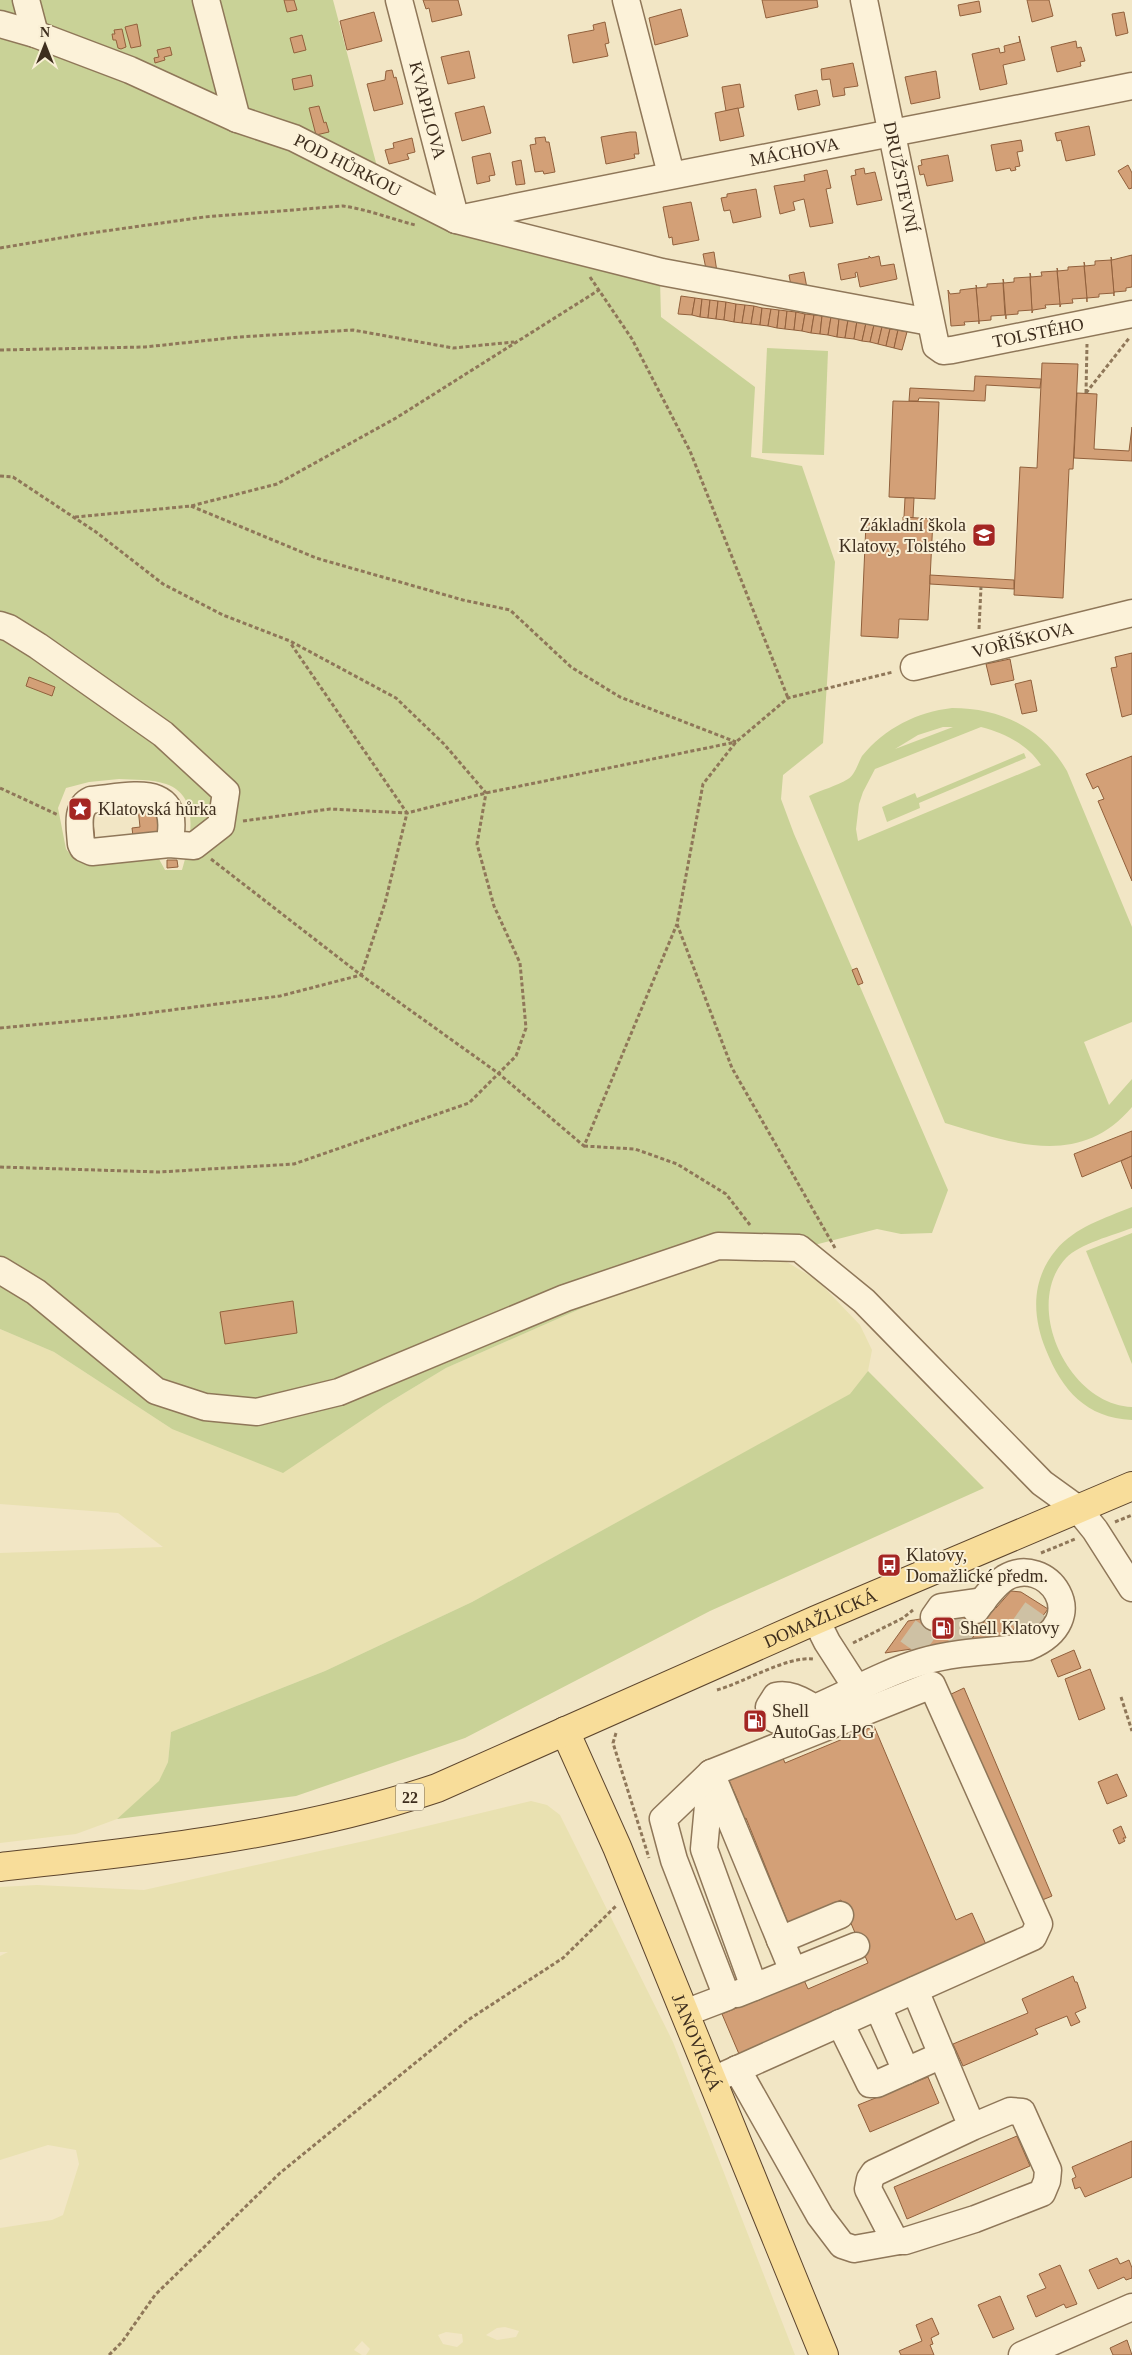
<svg xmlns="http://www.w3.org/2000/svg" width="1132" height="2355" font-family="Georgia,serif">
	<rect width="100%" height="100%" fill="#f2e6c5"/>
	<!-- farmland -->
	<g fill="#e9e1b1" fill-rule="evenodd">
		<path d="M775,1255L817,1280L860,1325L872,1350L868,1371L851,1394L472,1602L325,1671L171,1732L168,1762L159,1782L117,1819L76,1834L0,1843V1553L163,1547L118,1513L0,1504V1329L54,1352L172,1429L383,1406L446,1368L664,1272L714,1261Z"/>
		<path d="M531,1801L547,1805L560,1815L673,2042L795,2355H366L370,2349L362,2341L354,2350L362,2355H0V2228L52,2220L63,2215L79,2164L76,2150L48,2145L0,2160V1956L8,1952H0V1887L37,1885L144,1890L369,1840ZM505,2327L519,2331L516,2337L497,2340L486,2335L497,2328ZM446,2332L462,2334L463,2342L457,2347L443,2344L438,2335Z"/>
	</g>
	<!-- green -->
	<g fill="#c9d297" fill-rule="evenodd">
		<path d="M0,0H333L379,174L660,280L661,317L755,387L751,457L802,466L835,562L823,743L783,775L781,799L794,834L948,1190L932,1233L901,1234L877,1229L775,1255L714,1261L664,1272L446,1368L383,1406L283,1473L172,1429L54,1352L0,1329ZM119,779C134,780 152,779 166,784C202,796 190,843 182,870H165L159,859L150,857L88,861L75,860L66,849L58,808L66,788L89,782Z"/>
		<path d="M767,348L828,351L824,455L762,453Z"/>
		<path d="M952,708C1001,708 1042,728 1067,771L1132,927V1022L1084,1042L1109,1105L1132,1079V1107C1079,1170 1010,1142 945,1123L809,796C821,790 837,786 848,779C855,775 858,763 862,756C885,728 917,712 952,708ZM943,727H953L895,749L918,735ZM981,727C1004,733 1027,744 1041,765L858,841L856,829L859,804L863,792L875,769Z"/>
		<path d="M1024,753L1026,758L919,803L920,808L887,822L882,807L915,793L917,798Z"/>
		<path d="M1132,1207V1228C1114,1235 1079,1244 1066,1258C1022,1305 1068,1405 1132,1407V1420C1086,1418 1062,1390 1046,1350C1032,1316 1031,1280 1056,1250C1075,1227 1105,1218 1132,1207Z"/>
		<path d="M1132,1233V1364L1086,1251Z"/>
		<path d="M868,1371L984,1488L710,1611L465,1738L296,1796L117,1819L159,1781L168,1762L171,1732L325,1671L472,1602L850,1394Z"/>
	</g>
	<!-- building -->
	<g fill="#d3a077" stroke="#91603c" fill-rule="evenodd">
		<path d="M284,0H294L297,10L287,12Z"/>
		<path d="M423,0H458L462,15L432,22L429,8L426,9Z"/>
		<path d="M762,0H817L818,7L766,18Z"/>
		<path d="M1027,0H1049L1053,16L1032,22Z"/>
		<path d="M979,1L981,12L960,16L958,5Z"/>
		<path d="M681,9L688,36L655,45L649,18Z"/>
		<path d="M374,12L382,41L347,50L340,21Z"/>
		<path d="M1124,12L1128,33L1116,36L1112,14Z"/>
		<path d="M605,22L609,43L605,44L608,56L573,63L568,35L594,30L593,25Z"/>
		<path d="M137,24L141,46L131,48L125,27Z"/>
		<path d="M122,29L126,47L121,49L118,48L116,40H113L112,34H115L114,30Z"/>
		<path d="M302,35L306,50L294,53L290,38Z"/>
		<path d="M1019,36L1025,60L1003,65L1007,84L980,90L972,54L999,48L1000,53L1005,52L1004,46L1020,42Z"/>
		<path d="M1076,41L1077,48L1081,47L1085,61L1080,62L1081,66L1057,72L1051,47Z"/>
		<path d="M170,47L172,55L164,57L165,60L155,63L154,58L159,57L157,50Z"/>
		<path d="M469,51L475,78L448,84L441,57Z"/>
		<path d="M853,63L858,86L844,88L845,95L833,97L830,79L822,80L821,69Z"/>
		<path d="M392,70L394,78L396,77L403,104L374,111L367,84L385,80L386,71Z"/>
		<path d="M936,71L940,98L911,104L905,77Z"/>
		<path d="M311,75L313,86L294,90L292,79Z"/>
		<path d="M740,84L744,107L726,111L722,87Z"/>
		<path d="M817,90L820,105L798,110L795,95Z"/>
		<path d="M319,106L324,123L326,122L329,132L316,135L309,108Z"/>
		<path d="M484,106L491,133L462,141L455,113Z"/>
		<path d="M738,108L744,136L720,141L715,113Z"/>
		<path d="M1089,126L1095,155L1066,161L1061,140L1057,141L1055,133Z"/>
		<path d="M630,132H636L639,154H634L635,158L606,164L601,137Z"/>
		<path d="M545,137L546,142H549L555,172L544,174L543,171L535,172L530,145L536,144L535,138Z"/>
		<path d="M412,138L415,152L407,154L409,159L389,164L385,150L394,148L393,143Z"/>
		<path d="M1021,140L1023,151L1017,152L1020,166L1015,167L1016,170L1011,171L1010,168L996,171L991,145Z"/>
		<path d="M490,153L495,175L489,176L490,181L477,184L472,157Z"/>
		<path d="M948,155L953,181L927,186L924,174L920,175L918,166L922,165L921,160Z"/>
		<path d="M521,160L525,184L516,185L512,162Z"/>
		<path d="M1128,165L1132,173V188L1129,189L1118,171Z"/>
		<path d="M864,168L865,174L875,172L882,200L857,205L851,176L856,175L855,170Z"/>
		<path d="M827,170L831,188L826,189L833,223L810,227L804,199L793,202L795,210L780,214L774,186L805,181L804,175Z"/>
		<path d="M756,189L761,217L733,223L730,210L724,211L721,198L727,197V194Z"/>
		<path d="M691,202L699,240L673,245L672,237L669,238L663,207Z"/>
		<path d="M714,252L717,272L707,274L703,254Z"/>
		<path d="M1132,255V287L1126,288V291L1114,292V296L1111,257L1112,260Z"/>
		<path d="M869,256L871,258L879,256L881,266L894,264L897,279L860,287L857,272L855,273L856,277L841,280L838,264L869,258Z"/>
		<path d="M1111,260L1114,293L1099,294V297L1087,298V302L1084,262L1085,266L1095,265V261Z"/>
		<path d="M1084,266L1087,298L1072,299L1073,303L1061,304L1060,307L1057,268L1058,271L1068,270V267Z"/>
		<path d="M1057,271L1060,304L1045,305L1046,308L1033,310L1032,313L1030,273L1031,277L1042,276L1041,272Z"/>
		<path d="M804,272L807,288L792,291L789,275Z"/>
		<path d="M1030,277L1032,310L1018,311V314L1006,315V319L1003,279L1004,283L1014,282V278Z"/>
		<path d="M1003,283L1005,315L991,316V320L979,321V324L976,285L977,288L987,287V284Z"/>
		<path d="M976,288L979,321L964,322L965,325L951,326L948,290L950,294L960,293V290Z"/>
		<path d="M681,296L695,298L692,315L678,314Z"/>
		<path d="M695,298L702,299L700,317L692,315Z"/>
		<path d="M702,299L710,300L708,318L700,317Z"/>
		<path d="M710,300L718,301L716,319L708,318Z"/>
		<path d="M718,301L726,302L724,320L716,319Z"/>
		<path d="M726,302L736,304L734,322L724,320Z"/>
		<path d="M736,304L745,305L742,323L734,322Z"/>
		<path d="M745,305L754,306L751,324L742,323Z"/>
		<path d="M754,306L762,308L760,325L751,324Z"/>
		<path d="M762,308L771,309L768,326L760,325Z"/>
		<path d="M771,309L779,310L777,328L768,326Z"/>
		<path d="M779,310L787,311L785,329L777,328Z"/>
		<path d="M787,311L796,312L794,330L785,329Z"/>
		<path d="M796,312L805,314L802,331L794,330Z"/>
		<path d="M805,314L814,315L811,333L802,331Z"/>
		<path d="M814,315L822,316L820,334L811,333Z"/>
		<path d="M822,316L831,317L828,335L820,334Z"/>
		<path d="M831,317L839,319L837,337L828,335Z"/>
		<path d="M839,319L848,320L845,338L837,337Z"/>
		<path d="M848,320L857,321L854,339L845,338Z"/>
		<path d="M857,321L866,323L862,341L854,339Z"/>
		<path d="M866,323L874,325L870,342L862,341Z"/>
		<path d="M874,325L882,327L878,344L870,342Z"/>
		<path d="M882,327L890,329L886,346L878,344Z"/>
		<path d="M890,329L898,330L894,348L886,346Z"/>
		<path d="M898,330L907,332L902,350L894,348Z"/>
		<path d="M1042,363L1078,364L1073,469H1069L1063,598L1014,595L1020,467L1037,468Z"/>
		<path d="M975,376L1041,379L1040,388L986,385L985,401L919,398L918,401H909L910,388L974,391Z"/>
		<path d="M1077,393L1097,394L1094,449L1129,451L1132,427V461L1074,458Z"/>
		<path d="M893,401L939,402L935,499L889,497Z"/>
		<path d="M905,498H914L913,518L904,517Z"/>
		<path d="M903,517L933,519L928,620L899,619L898,638L861,636L866,523L903,525Z"/>
		<path d="M930,575L1014,580V589L930,584Z"/>
		<path d="M1132,653V714L1122,717L1111,668L1117,667L1115,657Z"/>
		<path d="M1010,659L1014,680L991,685L986,664Z"/>
		<path d="M29,677L55,687L52,696L26,686Z"/>
		<path d="M1031,680L1037,711L1022,714L1015,684Z"/>
		<path d="M1132,756V881L1098,801L1104,799L1098,786L1093,789L1086,774Z"/>
		<path d="M160,807L164,830L157,834L92,843L88,810ZM138,808L140,827L132,828L133,836L95,840L92,813Z"/>
		<path d="M167,860H177L178,867L167,868Z"/>
		<path d="M857,968L863,983L858,985L852,970Z"/>
		<path d="M1132,1131V1156L1082,1177L1074,1154Z"/>
		<path d="M1132,1156V1189L1121,1161Z"/>
		<path d="M293,1301L297,1333L225,1344L220,1312Z"/>
		<path d="M1011,1591L1021,1592L1048,1609L1028,1636L1015,1627L1007,1639L971,1640L994,1607L996,1608Z"/>
		<path d="M994,1607L971,1640L885,1653L908,1621Z"/>
		<path d="M1074,1650L1081,1668L1058,1677L1051,1660Z"/>
		<path d="M1090,1669L1105,1709L1079,1720L1065,1679Z"/>
		<path d="M964,1688L1052,1896L1035,1903L947,1696Z"/>
		<path d="M762,1714L765,1722L748,1728L745,1720Z"/>
		<path d="M874,1726L956,1920L972,1913L988,1949L739,2054L722,2014L804,1980L808,1989L868,1963L841,1900L788,1923L746,1818L740,1821L733,1805L739,1803L726,1774L780,1751L785,1763Z"/>
		<path d="M1117,1774L1127,1796L1107,1804L1098,1782Z"/>
		<path d="M1121,1826L1126,1838H1123L1125,1841L1119,1844L1113,1830Z"/>
		<path d="M1073,1976L1075,1982H1077L1086,2008L1075,2013L1080,2022L1071,2026L1067,2016L1035,2029L1038,2034L963,2066L953,2044L1028,2013L1022,1999Z"/>
		<path d="M928,2077L939,2103L870,2132L858,2105Z"/>
		<path d="M1017,2136L1030,2166L907,2219L894,2187Z"/>
		<path d="M1132,2141V2177L1085,2197L1080,2187L1075,2189L1072,2179L1076,2177L1072,2167Z"/>
		<path d="M1117,2258L1120,2264L1129,2260L1132,2268V2278L1126,2280L1124,2277L1098,2289L1089,2270Z"/>
		<path d="M1060,2265L1077,2304L1066,2308L1064,2304L1036,2317L1027,2296L1046,2288L1039,2274Z"/>
		<path d="M1000,2296L1014,2329L993,2338L978,2305Z"/>
		<path d="M932,2318L939,2334L931,2338L933,2344L930,2345L934,2355H901L899,2351L922,2341L916,2325Z"/>
		<path d="M1127,2340L1132,2355H1113L1110,2348Z"/>
	</g>
	<g fill="none" stroke-linecap="round" stroke-linejoin="round">
		<!-- minor-tunnel -->
		<g stroke="#cec1a4" stroke-width="26" stroke-dasharray="26 13" stroke-linecap="butt">
			<path d="M1021,1631L1040,1604"/>
			<path d="M952,1643L976,1610"/>
			<path d="M911,1649L934,1617"/>
		</g>
		<!-- minor casing -->
		<g stroke="#8f7759" stroke-width="29">
			<g id="minor">
				<path d="M26,0L35,34"/>
				<path d="M206,0L237,119"/>
				<path id="s1" d="M399,0L456,220"/>
				<path d="M626,0L671,174"/>
				<path id="s2" d="M864,0L936,346L943,351L952,350L1132,314"/>
				<path id="s3" d="M0,24L35,34L130,70L237,119L294,138L456,220L662,272L930,322"/>
				<path id="s4" d="M463,218C686,171 909,131 1132,86"/>
				<path d="M0,625L9,628L38,646L163,734L226,792L221,825L194,846L169,844L92,852L83,848L81,844C80,829 75,807 91,800C133,796 183,781 169,844"/>
				<path id="s5" d="M914,667L1132,613"/>
				<path d="M0,1270L36,1292L156,1391L205,1407L257,1412L339,1392L565,1298L718,1246L799,1248L864,1301L1042,1483L1078,1509L1095,1530L1132,1588"/>
				<path d="M934,1617L941,1607L983,1601"/>
				<path d="M816,1620L827,1642L856,1687"/>
				<path d="M815,1708C802,1717 788,1727 773,1718L769,1707L776,1696C791,1693 802,1701 815,1708C850,1693 884,1673 921,1662C955,1652 993,1651 1028,1647C1096,1619 1046,1553 1005,1578C993,1586 984,1599 976,1610"/>
				<path d="M780,1940L840,1915"/>
				<path d="M754,1987L704,1849L711,1773L793,1971"/>
				<path d="M737,1994L856,1946"/>
				<path d="M878,2007L906,2071"/>
				<path d="M685,2013L727,1997L674,1860L663,1819L711,1773L932,1685L1039,1924L1033,1937L713,2080"/>
				<path d="M840,2023L870,2084H877L942,2055L915,1990"/>
				<path d="M942,2055L972,2127L1010,2111L1022,2112L1048,2170L1047,2181L1042,2193L975,2219L905,2241H899L893,2237L868,2189L870,2179L874,2173L972,2127"/>
				<path d="M737,2069L820,2216L842,2245L854,2249L899,2241"/>
				<path d="M1022,2355L1132,2307"/>
			</g>
		</g>
		<!-- major casing -->
		<g stroke="#5d452d" stroke-width="30">
			<g id="major">
				<path id="s6" d="M565,1731L617,1847L824,2355"/>
				<path id="s7" d="M0,1867C146,1851 297,1835 437,1788L816,1620L1132,1486"/>
			</g>
		</g>
		<!-- path -->
		<g stroke="#8f7759" stroke-width="3" stroke-dasharray="4 2.5" stroke-linecap="butt">
			<path d="M0,248L84,234L204,217L343,206C366,209 392,219 415,225"/>
			<path d="M590,277L632,339L690,451L788,698"/>
			<path d="M0,350L145,347L239,337L353,330L453,348L514,342"/>
			<path d="M1086,393L1087,344"/>
			<path d="M1086,393L1130,337"/>
			<path d="M0,476L13,477L96,532L163,584L223,615L290,641L396,698L444,744L486,793L477,844L494,906L520,963L526,1028L516,1056L469,1103L294,1164L159,1172L0,1167"/>
			<path d="M191,506L316,558L463,600L510,610L571,667L620,697L736,742"/>
			<path d="M75,517L191,506L277,484L396,418L599,290"/>
			<path d="M979,629L981,587"/>
			<path d="M0,788L58,815"/>
			<path d="M243,821L330,809L407,813L486,793L736,742"/>
			<path d="M211,859L361,975L498,1073L584,1146L677,924"/>
			<path d="M0,1028L117,1017L280,996L361,975L385,903L407,813L291,644"/>
			<path d="M584,1146L635,1149L677,1164L726,1194L750,1225"/>
			<path d="M835,1248L732,1068L677,924L703,784L736,742L788,698L893,672"/>
			<path d="M1115,1522L1132,1515"/>
			<path d="M1041,1553L1075,1539"/>
			<path d="M853,1643L903,1618L913,1610"/>
			<path d="M717,1690C745,1682 787,1656 813,1659"/>
			<path d="M1121,1697L1132,1731"/>
			<path d="M616,1733L613,1743L649,1858"/>
			<path d="M109,2355L122,2342L155,2295L280,2173L468,2020L563,1958L617,1905"/>
		</g>
		<!-- minor -->
		<use href="#minor" stroke="#fcf2d9" stroke-width="26"/>
		<!-- major -->
		<use href="#major" stroke="#f8dd9a" stroke-width="28"/>
	</g>
	<!-- icons -->
	<defs>
		<g id="school-square" transform="scale(1.25)"><rect x="-9" y="-9" width="18" height="18" rx="4" fill="#a42623" stroke="#f9efd5"/><path d="M0-5L7-2L0 1L-7-2ZM-4 1L0 2.5L4 1V4Q0 6-4 4Z" fill="#fff"/></g>
		<g id="sight-square" transform="scale(1.25)"><rect x="-9" y="-9" width="18" height="18" rx="4" fill="#a42623" stroke="#f9efd5"/><path d="M0-6L1.8-2.2L6-1.7L2.9 1.2L3.7 5.4L0 3.3L-3.7 5.4L-2.9 1.2L-6-1.7L-1.8-2.2Z" fill="#fff"/></g>
		<g id="bus-square" transform="scale(1.25)"><rect x="-9" y="-9" width="18" height="18" rx="4" fill="#a42623" stroke="#f9efd5"/><path d="M-5-6H5V4H4V6H2V4H-2V6H-4V4H-5ZM-3.5-4V0h7V-4ZM-3.5 1.2v1.5H-2V1.2ZM2 1.2v1.5H3.5V1.2Z" fill="#fff"/></g>
		<g id="fuel-square" transform="scale(1.25)"><rect x="-9" y="-9" width="18" height="18" rx="4" fill="#a42623" stroke="#f9efd5"/><path d="M-5.5-6h7V0h2V4h1.3V-2.5L3-4.5l.8-.8L6-3V5H2.5V1h-1V6h-7ZM-4.2-4.7v3.2H.2V-4.7Z" fill="#fff"/></g>
	</defs>
	<g fill-rule="evenodd">
		<use href="#school-square" x="984" y="535"/>
		<use href="#sight-square" x="80" y="809"/>
		<use href="#bus-square" x="889" y="1565"/>
		<use href="#fuel-square" x="943" y="1628"/>
		<use href="#fuel-square" x="755" y="1721"/>
	</g>
	<g text-anchor="middle" stroke-width="4" stroke-linejoin="round" paint-order="stroke">
		<!-- shield labels -->
		<rect fill="#f9efd5" stroke="#766855" stroke-width="1" x="396" y="1783.5" width="28" height="27" rx="4"/>
		<g font-size="16" font-weight="bold" fill="#3e2e1e">
			<text x="410" y="1803">22</text>
		</g>
		<!-- street labels -->
		<g font-size="18" fill="#3e2e1e" stroke="#f9efd5">
			<text dy="6" stroke="none"><textPath href="#s1" startOffset="114">KVAPILOVA</textPath></text>
			<text dy="6" stroke="none"><textPath href="#s4" startOffset="338">MÁCHOVA</textPath></text>
			<text dy="6" stroke="none"><textPath href="#s3" startOffset="376">POD HŮRKOU</textPath></text>
			<text dy="6" stroke="none"><textPath href="#s2" startOffset="181">DRUŽSTEVNÍ</textPath></text>
			<text dy="6" stroke="none"><textPath href="#s2" startOffset="459">TOLSTÉHO</textPath></text>
			<text dy="6" stroke="none"><textPath href="#s5" startOffset="112">VOŘÍŠKOVA</textPath></text>
			<text dy="6" stroke="none"><textPath href="#s7" startOffset="864">DOMAŽLICKÁ</textPath></text>
			<text dy="6" stroke="none"><textPath href="#s6" startOffset="338">JANOVICKÁ</textPath></text>
		</g>
		<!-- poi labels -->
		<g font-size="18" fill="#3e2e1e" stroke="#f9efd5" text-anchor="start">
			<text x="966" y="531" text-anchor="end">Základní škola<tspan x="966" dy="21">Klatovy, Tolstého</tspan></text>
			<text x="98" y="815">Klatovská hůrka</text>
			<text x="906" y="1561">Klatovy,<tspan x="906" dy="21">Domažlické předm.</tspan></text>
			<text x="960" y="1634">Shell Klatovy</text>
			<text x="772" y="1717">Shell<tspan x="772" dy="21">AutoGas LPG</tspan></text>
		</g>
	</g>
	<!-- north arrow -->
	<g transform="translate(45 45)" stroke="#f9efd5" stroke-width="4" paint-order="stroke">
	<path d="M0-4L9 19L0 12L-9 19Z" fill="#3e2e1e"/>
	<text y="-8" font-size="14" font-weight="bold" text-anchor="middle" fill="#3e2e1e">N</text>
	</g>
</svg>
